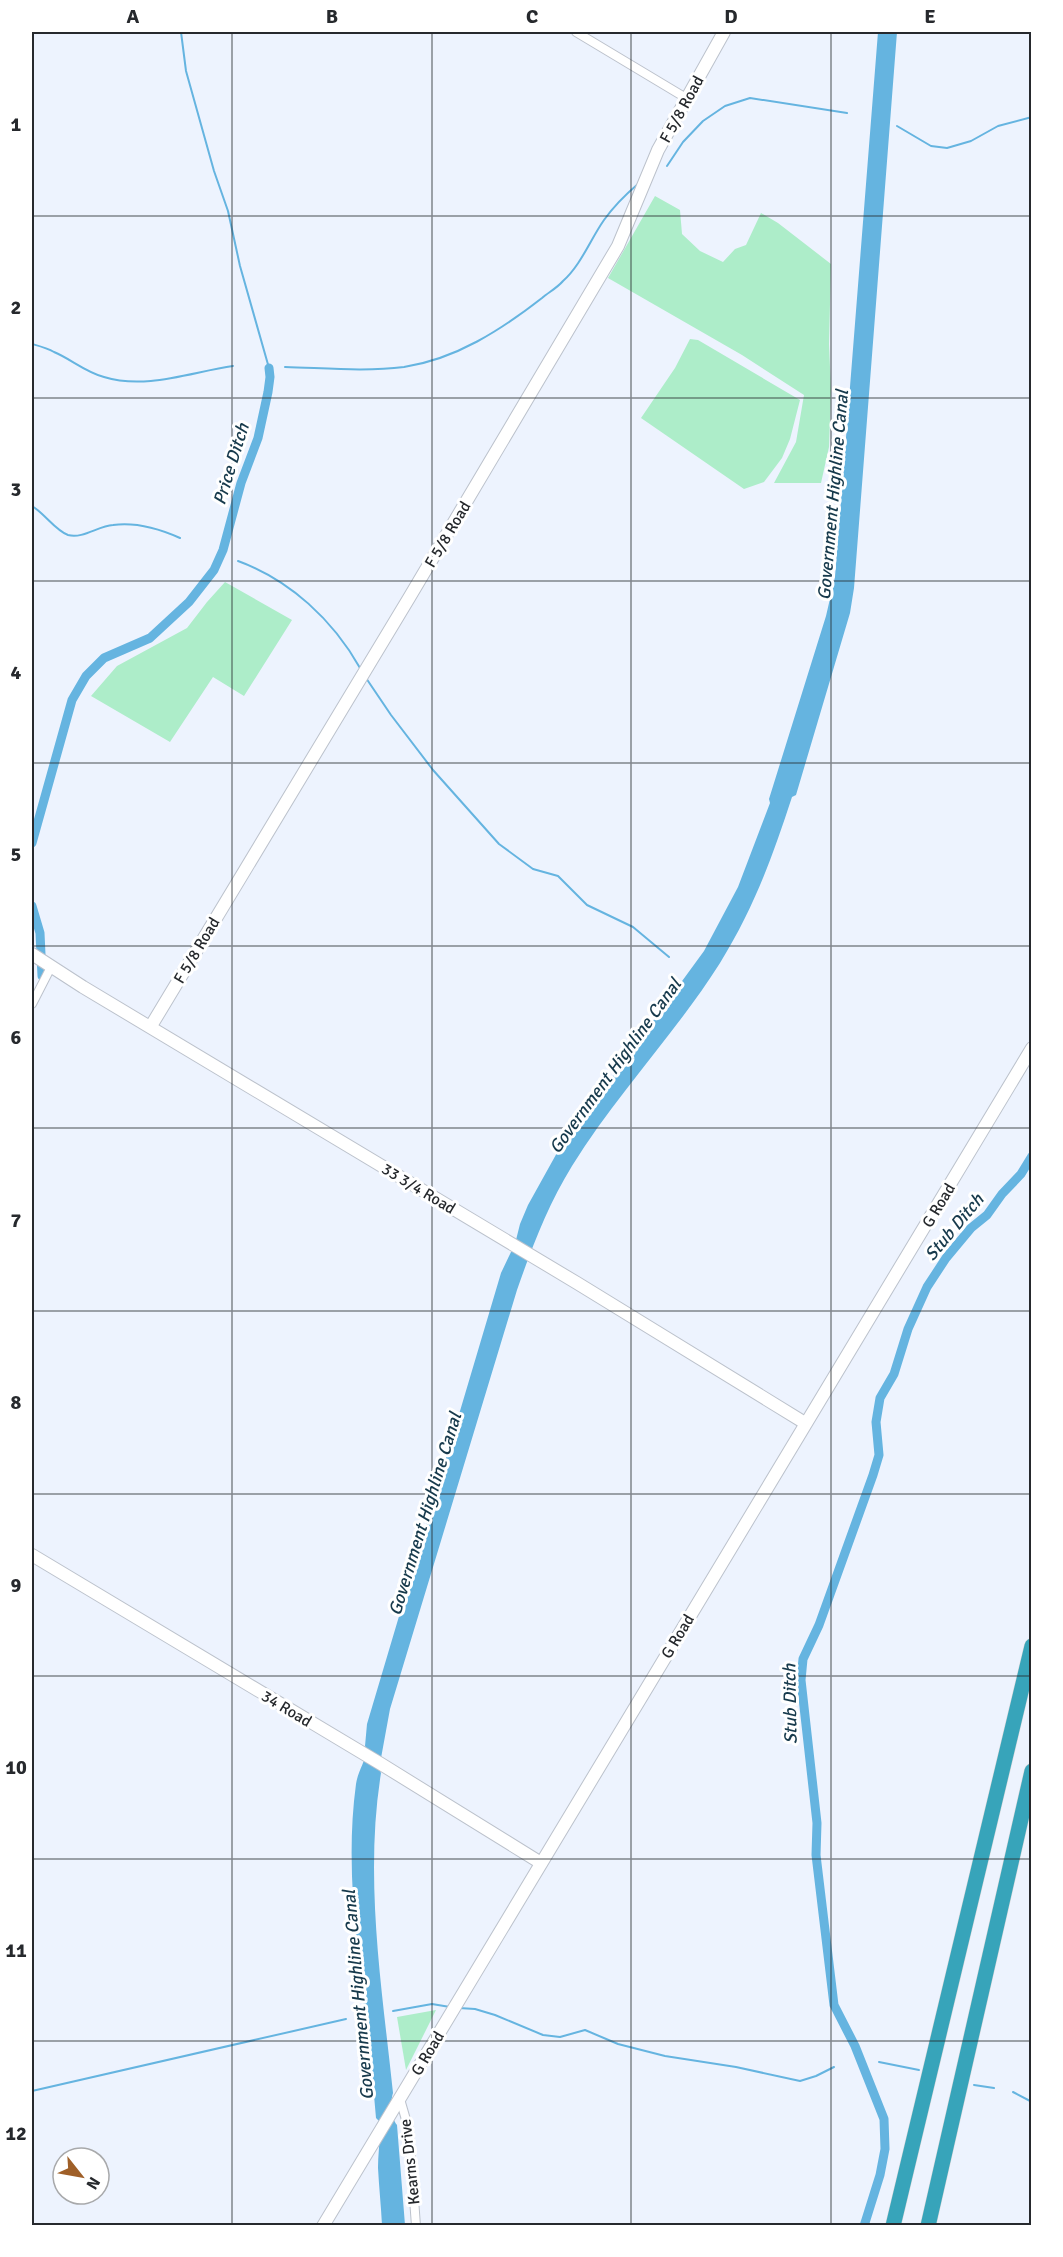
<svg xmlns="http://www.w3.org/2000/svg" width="1063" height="2257" font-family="Signika,sans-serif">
	<rect width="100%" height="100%" fill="#edf3fe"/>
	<!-- green -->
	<g fill="#adedc9">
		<path d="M655,196L680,210L682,234L700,251L723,262L735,249L746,245L761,213L778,223L831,264L829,344L831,390L829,447L821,483H774L796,442L804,395L742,355L608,278Z"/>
		<path d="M690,339L698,340L800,400L790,439L782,458L764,482L744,489L641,418L675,368Z"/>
		<path d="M225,582L292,620L244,696L213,677L170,742L91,696L117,666L187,628L207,602Z"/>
		<path d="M436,2010L406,2070L397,2017Z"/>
	</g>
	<!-- water -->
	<path fill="#65b4e0" d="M878,32H897L854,588L850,613L796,795L792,797C772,858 754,908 720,963C675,1034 616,1095 572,1166C548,1205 532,1247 517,1290L390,1709L379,1769L381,1773C364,1879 382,1988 393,2093C390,2102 391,2118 397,2125L405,2225H382C381,2206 379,2187 378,2168C378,2152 381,2137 379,2121L376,2118L373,2084H370L369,2074L372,2073C362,1979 343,1879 356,1784C358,1771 365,1762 367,1750L365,1746L367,1724L501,1273L511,1252H513L520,1224L528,1205L558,1151L704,951L738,887L770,803L769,799L826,616L835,577Z"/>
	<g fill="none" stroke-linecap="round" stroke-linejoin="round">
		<!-- stream -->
		<g stroke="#65b4e0" stroke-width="2">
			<path d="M181,32L186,71L214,171L228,211L240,266L269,368"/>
			<path d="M897,126L931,146L947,148L971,141L998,126L1032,117"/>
			<path d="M667,166L683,142L703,121L725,106L750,98L847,113"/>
			<path d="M32,344C39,346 47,348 54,352C71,359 85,372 104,377C146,390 191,372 233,366"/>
			<path d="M285,367C324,368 365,372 404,367C456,359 501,330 542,298C549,292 557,288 563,281C581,265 590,240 604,220C614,206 625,195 638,184"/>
			<path d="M32,506C44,513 56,531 68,535C83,539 98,526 113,525C135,522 160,529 180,538"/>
			<path d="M238,561C290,580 333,620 360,668"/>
			<path d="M366,678L391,715L433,770L499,844L533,869L558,876L587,905L633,927L669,957"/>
			<path d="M459,2008L475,2009L495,2015L543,2035L560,2037L585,2030L618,2044L665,2056L736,2067L800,2081L816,2076L834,2067"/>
			<path d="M393,2011L432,2004L450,2007"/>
			<path d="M879,2062L919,2070"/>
			<path d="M974,2085L994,2088"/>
			<path d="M32,2091L346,2019"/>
			<path d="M1013,2092L1032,2102"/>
		</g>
		<!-- canal -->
		<g stroke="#65b4e0" stroke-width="9">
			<path d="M32,843L72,700L86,676L104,658L150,638L189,602L214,570L223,550L241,483L258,438L268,392L270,377L269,368"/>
			<path d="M32,906L40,933L42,976"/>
			<path d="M864,2226L880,2175L885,2149L884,2119L855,2046L834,2005L816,1855L817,1823L801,1680L803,1659L819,1625L873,1475L879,1455L876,1422L880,1398L894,1374L908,1329L927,1287L946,1258L971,1228L987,1215L1002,1194L1021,1174L1032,1156"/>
		</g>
		<!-- street casing -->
		<g stroke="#bcc2cc" stroke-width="10">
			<g id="street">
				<path d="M576,32L686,98"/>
				<path d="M32,1004L51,967"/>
				<path d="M400,2099L409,2130L416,2226"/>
			</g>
		</g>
		<!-- secondary casing -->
		<g stroke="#bcc2cc" stroke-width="14">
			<g id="secondary">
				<path d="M32,954L83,987L577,1283L805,1423"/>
				<path d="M151,1026L409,598L618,246L658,150L724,32"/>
				<path d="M32,1555L381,1764L541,1863"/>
				<path d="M323,2226L1032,1048"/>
			</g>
		</g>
		<!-- highway casing -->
		<g stroke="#d4d4d5" stroke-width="16">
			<g id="highway">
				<path d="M893,2226L1032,1646"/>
				<path d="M928,2226L1032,1771"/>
			</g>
		</g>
		<!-- street -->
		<use href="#street" stroke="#fff" stroke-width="8"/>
		<!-- secondary -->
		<use href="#secondary" stroke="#fff" stroke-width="12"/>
		<!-- highway -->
		<use href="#highway" stroke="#37a4ba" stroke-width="15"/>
	</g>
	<!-- grid -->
	<path fill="none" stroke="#26292d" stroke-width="1.5" stroke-opacity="0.55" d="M232,32V2226M432,32V2226M631,32V2226M831,32V2226M32,216H1032M32,398H1032M32,581H1032M32,763H1032M32,946H1032M32,1128H1032M32,1311H1032M32,1494H1032M32,1676H1032M32,1859H1032M32,2041H1032"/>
	<g text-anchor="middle" stroke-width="6" stroke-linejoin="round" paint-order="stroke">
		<!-- street labels -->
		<g font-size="16" fill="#26292d" stroke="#fff">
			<text transform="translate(681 109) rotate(-61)" y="6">F 5/8 Road</text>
			<text transform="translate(447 534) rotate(-59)" y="6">F 5/8 Road</text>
			<text transform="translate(196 950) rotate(-59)" y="6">F 5/8 Road</text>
			<text transform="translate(419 1188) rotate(31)" y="6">33 3/4 Road</text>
			<text transform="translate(938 1205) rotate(-59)" y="6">G Road</text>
			<text transform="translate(677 1636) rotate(-59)" y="6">G Road</text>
			<text transform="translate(287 1708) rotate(31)" y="6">34 Road</text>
			<text transform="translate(427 2053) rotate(-59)" y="6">G Road</text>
			<text transform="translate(409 2162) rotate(-96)" y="6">Kearns Drive</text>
		</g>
		<!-- water labels -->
		<g font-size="18" font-style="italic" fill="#173a4c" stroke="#fff">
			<text transform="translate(231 464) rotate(-73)" y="6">Price Ditch</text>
			<text transform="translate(833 495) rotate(-85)" y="6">Government Highline Canal</text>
			<text transform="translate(615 1066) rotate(-54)" y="6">Government Highline Canal</text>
			<text transform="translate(954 1227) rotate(-50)" y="6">Stub Ditch</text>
			<text transform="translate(425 1514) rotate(-73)" y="6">Government Highline Canal</text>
			<text transform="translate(790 1704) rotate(-91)" y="6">Stub Ditch</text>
			<text transform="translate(358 1995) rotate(-95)" y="6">Government Highline Canal</text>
		</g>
	</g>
	<!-- border -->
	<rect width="1063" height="2257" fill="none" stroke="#ffffff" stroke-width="66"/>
	<!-- north arrow -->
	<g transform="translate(81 2176) rotate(121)"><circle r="28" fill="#ffffff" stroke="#a8a9ab" stroke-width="1.5"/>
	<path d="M0-4.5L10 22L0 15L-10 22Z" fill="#9f5f28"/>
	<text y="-9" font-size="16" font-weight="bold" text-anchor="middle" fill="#26292d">N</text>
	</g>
	<rect x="33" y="33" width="997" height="2191" fill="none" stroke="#26292d" stroke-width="2"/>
	<g font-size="20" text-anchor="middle" font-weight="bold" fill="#26292d">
		<text x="133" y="23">A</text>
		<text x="332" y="23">B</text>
		<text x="532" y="23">C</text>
		<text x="731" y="23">D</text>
		<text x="930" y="23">E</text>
		<text x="16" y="131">1</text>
		<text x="16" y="314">2</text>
		<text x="16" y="496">3</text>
		<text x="16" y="679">4</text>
		<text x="16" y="861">5</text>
		<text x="16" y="1044">6</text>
		<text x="16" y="1227">7</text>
		<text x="16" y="1409">8</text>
		<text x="16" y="1592">9</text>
		<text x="16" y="1774">10</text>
		<text x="16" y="1957">11</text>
		<text x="16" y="2140">12</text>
	</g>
</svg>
